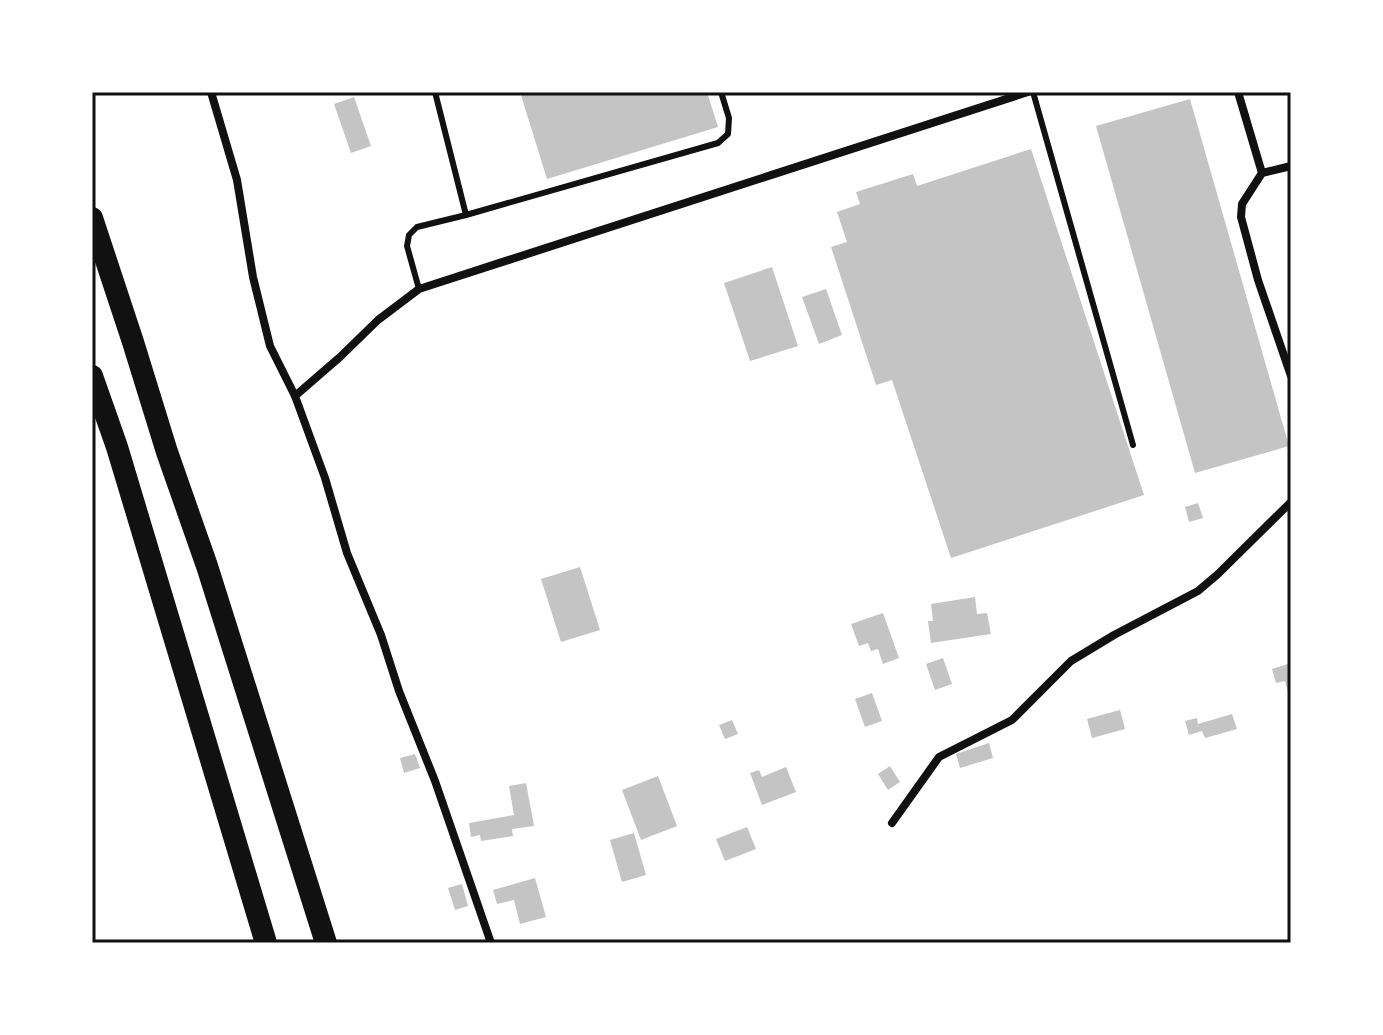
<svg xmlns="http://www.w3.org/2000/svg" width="1383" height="1035" font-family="'Space Grotesk',sans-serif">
	<rect width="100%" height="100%" fill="#fff"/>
	<!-- building -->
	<g fill="#c4c4c4">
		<path d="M520,92H707L718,127L547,179Z"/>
		<path d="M354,97L371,146L351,153L334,104Z"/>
		<path d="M1190,99L1289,446L1195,473L1096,126Z"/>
		<path d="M1031,149L1144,495L951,558L892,380L876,385L831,247L847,242L837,212L860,204L856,192L913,174L917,186Z"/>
		<path d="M772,267L798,346L750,361L724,283Z"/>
		<path d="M826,289L842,335L819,344L802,297Z"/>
		<path d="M1198,503L1203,518L1189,522L1185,507Z"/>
		<path d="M580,567L600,630L561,642L541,579Z"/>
		<path d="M975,597L977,614L987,613L991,634L931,643L928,621H933L931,604Z"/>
		<path d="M883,613L899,658L883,664L878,649L871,651L868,643L859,646L851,624Z"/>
		<path d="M943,658L952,684L935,690L926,664Z"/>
		<path d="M1291,663V699H1290L1285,681L1276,683L1272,669Z"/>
		<path d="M872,693L882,721L865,727L855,699Z"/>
		<path d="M1120,710L1125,729L1092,738L1087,719Z"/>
		<path d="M1232,714L1237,729L1205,738L1202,731L1189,735L1185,721L1197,718L1198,724Z"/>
		<path d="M732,720L738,734L725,739L719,725Z"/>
		<path d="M989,743L993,758L960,768L956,754Z"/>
		<path d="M415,754L420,768L404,773L400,758Z"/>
		<path d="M890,766L900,782L888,790L878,774Z"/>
		<path d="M786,767L796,792L762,805L750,773L759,770L762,777Z"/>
		<path d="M658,776L677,826L641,840L622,790Z"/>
		<path d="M526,783L534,826L512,829L513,836L481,841L480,835L471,837L469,823L514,815L509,786Z"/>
		<path d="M747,827L756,849L725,861L716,839Z"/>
		<path d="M634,833L646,875L622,882L610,840Z"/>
		<path d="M535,878L546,917L520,924L514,900L497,904L493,890Z"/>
		<path d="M462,884L468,906L455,910L448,888Z"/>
	</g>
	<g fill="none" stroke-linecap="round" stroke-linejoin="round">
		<!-- service -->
		<g stroke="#111" stroke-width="6">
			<path d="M1033,92L1133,445"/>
			<path d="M466,215L718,143L728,134L729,118L721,92"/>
			<path d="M419,289L407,246L409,235L417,227L466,215L435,92"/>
		</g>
		<!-- minor -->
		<g stroke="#111" stroke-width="8">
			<path d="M211,92L237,180L253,277L270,346L295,396L325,478L347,553L381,635L399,691L435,781L491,943"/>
			<path d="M1238,92L1262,173"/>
			<path d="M1291,166L1262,173L1242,204L1241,217L1258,280L1291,376"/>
			<path d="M295,396L340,357L378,320L419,289L1028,92"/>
			<path d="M892,823L939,757L1012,720L1071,661L1114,635L1198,591L1218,574L1291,502"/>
		</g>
		<!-- trunk -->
		<g stroke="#111" stroke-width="22">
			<path d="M92,218L133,342L167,452L207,566L326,943"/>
			<path d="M92,376L117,447L266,943"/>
		</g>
	</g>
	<!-- border -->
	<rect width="1383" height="1035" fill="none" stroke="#ffffff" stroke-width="188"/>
	<rect x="94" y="94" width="1195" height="847" fill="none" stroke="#111" stroke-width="3"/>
</svg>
